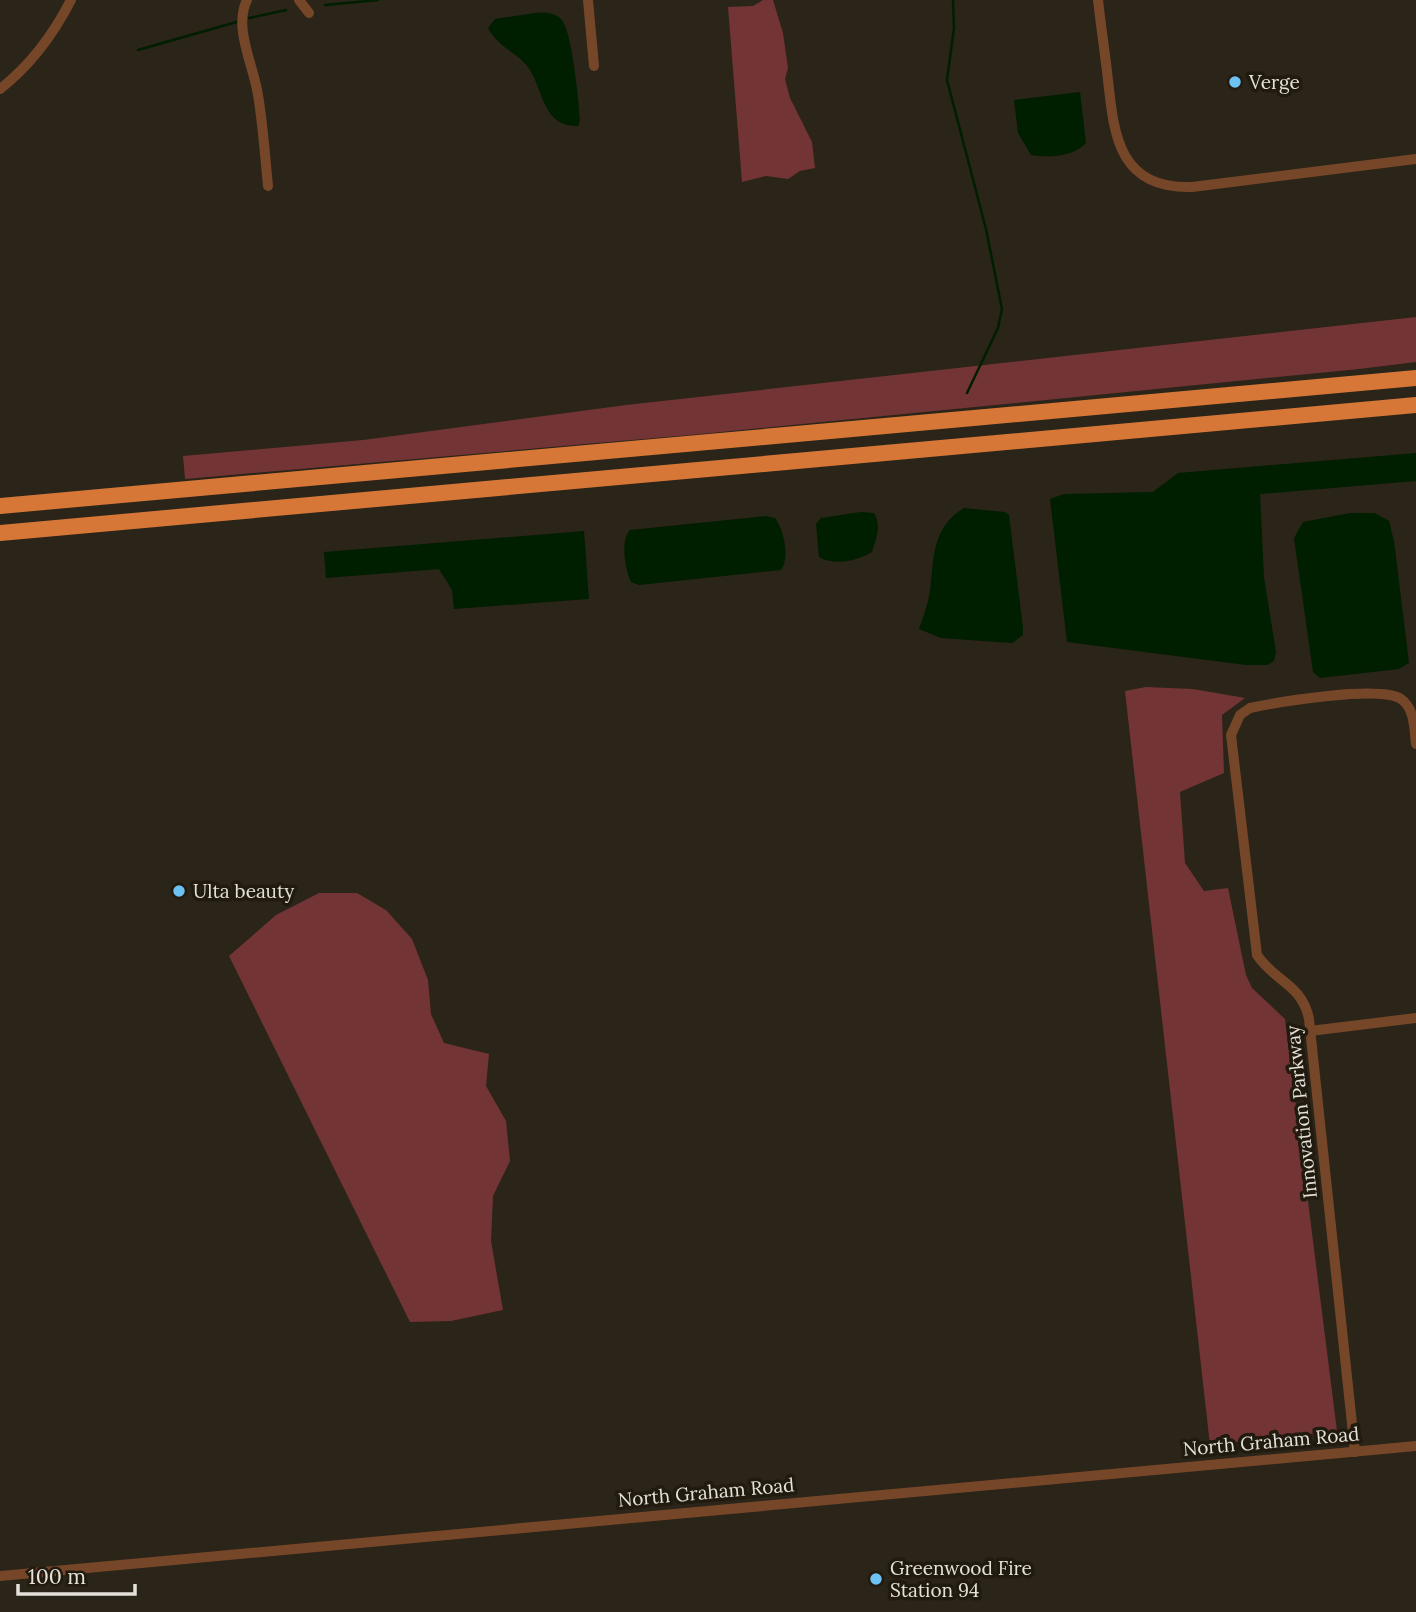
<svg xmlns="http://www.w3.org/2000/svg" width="1416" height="1612" font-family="Lora,serif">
	<rect width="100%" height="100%" fill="#2b2418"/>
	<!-- green -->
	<g fill="#733435">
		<path d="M763,0H773L783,33L788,68L785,79L790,98L812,142L815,168L800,171L788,179L766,176L742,182L728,7L753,6Z"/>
		<path d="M1416,317V362L1359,369L701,434L185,479L183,456L363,440L626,405Z"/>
		<path d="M1146,687L1193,689L1245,698L1222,715L1224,773L1180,792L1185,863L1204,891L1228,888L1246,975L1252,988L1285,1019L1337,1431L1210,1445L1125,691Z"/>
		<path d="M319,893H357L386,910L412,939L428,980L431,1014L444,1043L489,1054L486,1086L506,1121L510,1161L493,1196L491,1241L503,1310L451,1321L410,1322L229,956L276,915Z"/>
	</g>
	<!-- water -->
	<g fill="#001e00">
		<path d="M535,13C543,12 554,12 561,19C572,30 579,102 580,121L578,126C542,128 543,87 528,67C515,51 499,48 488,28L495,19Z"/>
		<path d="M1080,92L1086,143C1073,157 1048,158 1031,155L1018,133L1014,100Z"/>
		<path d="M1416,453V481L1260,494L1264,577L1276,652L1274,661L1267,665H1246L1067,642L1050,499L1064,494L1153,492L1178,473Z"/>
		<path d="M964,508L1005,512L1009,515L1023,628V635L1012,643L941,638L919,629C923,617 928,604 930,591C934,557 932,527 964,508Z"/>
		<path d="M861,512L874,513C882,527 876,538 872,552C857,561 834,566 819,557L816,524L821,518Z"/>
		<path d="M1350,513H1375L1389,521L1394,541L1409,663L1399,669L1320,678L1313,672L1294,538L1303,522Z"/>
		<path d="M766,516L775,518C784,530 790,558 781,570L639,585L631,582C625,569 620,541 630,530Z"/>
		<path d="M584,531L589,599L454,609L452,590L439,569L326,578L324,552Z"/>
	</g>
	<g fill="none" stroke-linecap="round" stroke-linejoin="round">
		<!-- stream -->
		<g stroke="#001e00" stroke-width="2.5">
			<path d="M953,0L954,28L947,80L986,229L1002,309L998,328L967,393"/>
			<path d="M325,5L378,0"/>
			<path d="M249,18L286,10"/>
			<path d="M138,50L240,21"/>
		</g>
		<!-- minor -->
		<g stroke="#764628" stroke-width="10">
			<path d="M247,0C233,28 254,66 258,95C263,125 265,156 268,186"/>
			<path d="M299,0L309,13"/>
			<path d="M588,0L594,66"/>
			<path d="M1098,0C1101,27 1105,53 1108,80C1114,136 1119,189 1192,187L1416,159"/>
			<path d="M0,89C31,65 53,35 71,0"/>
			<path d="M1310,1031L1416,1018"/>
			<path d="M1355,1452L1309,1019C1302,984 1275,982 1257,955L1231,735L1240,715L1250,708C1278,702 1380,685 1401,699C1415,709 1414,728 1416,744"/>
			<path d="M0,1576L1416,1446"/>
		</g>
		<!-- highway -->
		<g stroke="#d67738" stroke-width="16">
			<path d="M0,506L1416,378"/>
			<path d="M0,533L1416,405"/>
		</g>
	</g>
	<!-- markers -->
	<g fill="#6dc2f3" stroke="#211a0f" stroke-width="2.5">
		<circle cx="1235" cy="82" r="7"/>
		<circle cx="179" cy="891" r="7"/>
		<circle cx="876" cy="1579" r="7"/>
	</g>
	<g text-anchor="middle" stroke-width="7" stroke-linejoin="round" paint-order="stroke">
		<!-- poi labels -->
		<g font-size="19" fill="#e5e1d9" stroke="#211a0f" text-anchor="start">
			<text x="1249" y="89">Verge</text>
			<text x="193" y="898">Ulta beauty</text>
			<text x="890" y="1575">Greenwood Fire<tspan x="890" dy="22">Station 94</tspan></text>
		</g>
		<!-- street labels -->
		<g font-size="19" fill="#e5e1d9" stroke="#211a0f">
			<text transform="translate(1301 1112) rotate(-96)" y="7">Innovation Parkway</text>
			<text transform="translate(1271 1441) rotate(-5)" y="7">North Graham Road</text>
			<text transform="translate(706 1492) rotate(-5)" y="7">North Graham Road</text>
		</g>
	</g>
	<!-- scale -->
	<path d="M18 1584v10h117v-10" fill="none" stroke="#e5e1d9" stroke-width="3.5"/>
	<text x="28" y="1584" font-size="21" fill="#e5e1d9" stroke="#211a0f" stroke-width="5" paint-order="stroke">100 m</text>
</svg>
